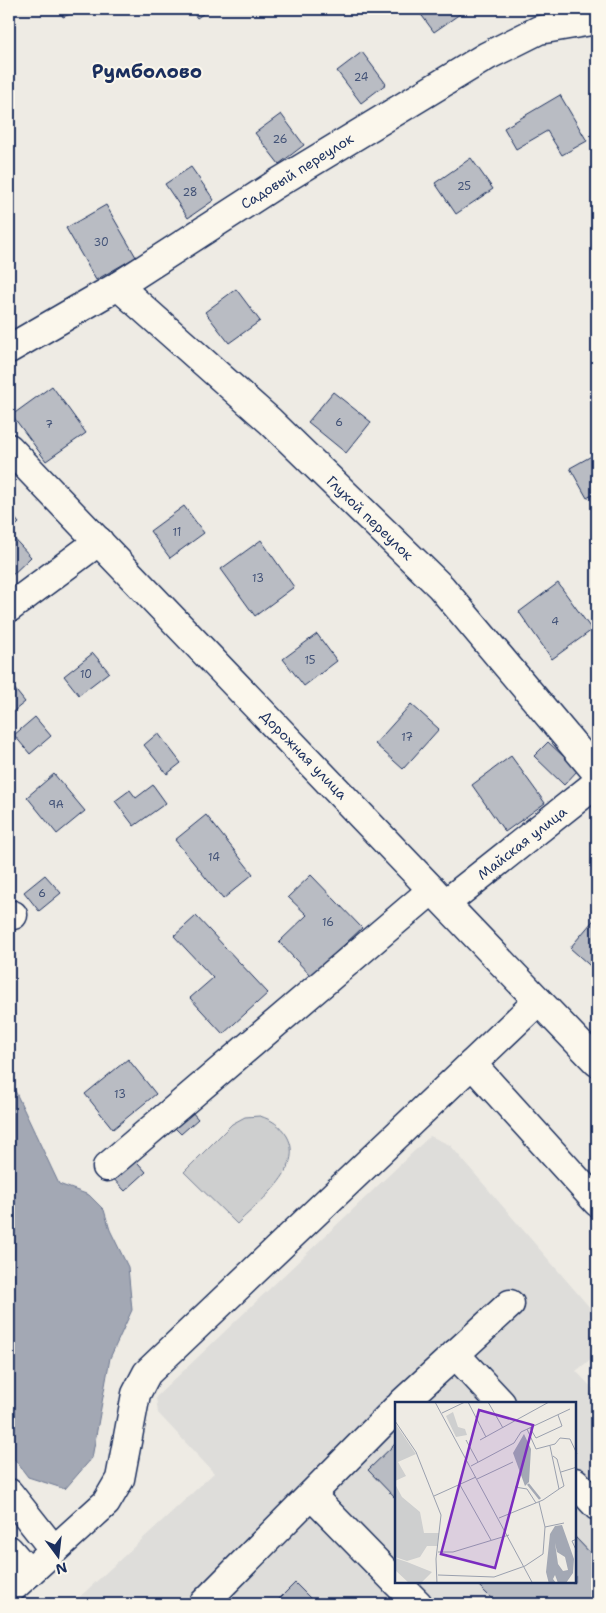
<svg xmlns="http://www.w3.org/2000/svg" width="606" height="1613" font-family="'Shantell Sans',sans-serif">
	<rect width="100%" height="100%" fill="#eeebe4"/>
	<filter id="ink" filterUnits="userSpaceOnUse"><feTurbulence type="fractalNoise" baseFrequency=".02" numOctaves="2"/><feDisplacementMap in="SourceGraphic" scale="10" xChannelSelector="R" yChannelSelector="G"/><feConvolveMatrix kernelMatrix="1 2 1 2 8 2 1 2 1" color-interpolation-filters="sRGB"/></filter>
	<g filter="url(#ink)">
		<!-- built -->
		<path fill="#deddda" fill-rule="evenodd" d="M430,1136L450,1145L597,1316V1354L576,1371L597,1393V1604H72L214,1473L158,1413L156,1397ZM396,1403H575V1582H396Z"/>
		<!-- green -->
		<path fill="#cecfcf" stroke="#747f96" d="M260,1116C272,1120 280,1125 287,1136C306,1169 257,1203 237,1224L184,1172L232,1124L245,1117Z"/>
		<!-- water -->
		<path fill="#a3a8b4" stroke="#6d7892" d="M9,1078L59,1184L89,1195L104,1210L110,1230L128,1267L132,1310L110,1358L92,1458L65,1489L28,1477L9,1452Z"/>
		<!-- building -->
		<g fill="#b9bcc3" stroke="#1b2f5e">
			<path d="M59,9H82L63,17Z"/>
			<path d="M190,9H210L197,18Z"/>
			<path d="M417,9H467L434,32Z"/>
			<path d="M362,52L386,84L361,103L337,71Z"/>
			<path d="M560,95L587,141L562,155L547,131L516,149L504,128Z"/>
			<path d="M281,114L304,145L279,164L255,133Z"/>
			<path d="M471,158L493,189L456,214L435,183Z"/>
			<path d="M191,167L214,200L188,218L165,184Z"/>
			<path d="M106,205L136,257L96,280L66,228Z"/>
			<path d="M236,289L260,321L229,343L205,312Z"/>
			<path d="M52,386L86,433L46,461L12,415Z"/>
			<path d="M333,392L371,422L346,453L308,422Z"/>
			<path d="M597,453V492L587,498L570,468Z"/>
			<path d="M184,506L204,533L170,558L150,531Z"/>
			<path d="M9,511L19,523L9,532Z"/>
			<path d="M9,533L31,557L9,578Z"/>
			<path d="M261,540L294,587L255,616L221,569Z"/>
			<path d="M558,583L592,630L552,659L519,612Z"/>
			<path d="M317,634L337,661L304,686L283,659Z"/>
			<path d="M93,653L109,672L79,695L64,676Z"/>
			<path d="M9,682L25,702L9,715Z"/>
			<path d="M411,704L439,729L403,769L375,744Z"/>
			<path d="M35,717L51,736L30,754L14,735Z"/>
			<path d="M158,733L181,763L167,774L144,745Z"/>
			<path d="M548,742L578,770L564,785L534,756Z"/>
			<path d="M511,756L545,803L505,832L472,785Z"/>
			<path d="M54,774L85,811L57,834L27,797Z"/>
			<path d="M153,785L166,803L134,826L115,801L130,790L136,798Z"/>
			<path d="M206,815L253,874L223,899L175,840Z"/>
			<path d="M45,875L61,893L39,911L24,892Z"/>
			<path d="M311,875L362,928L311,976L279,942L307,915L288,897Z"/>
			<path d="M196,916L268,993L223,1034L190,998L213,978L174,936Z"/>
			<path d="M597,916V972L570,948Z"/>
			<path d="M128,1059L156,1094L113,1129L85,1094Z"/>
			<path d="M191,1111L198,1119L181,1134L173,1126Z"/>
			<path d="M130,1154L146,1172L125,1191L109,1174Z"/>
			<path d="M396,1443V1499L368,1470Z"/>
			<path d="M575,1537L597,1560V1604H497L475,1582H575Z"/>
			<path d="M295,1583L314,1602L312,1604H274Z"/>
		</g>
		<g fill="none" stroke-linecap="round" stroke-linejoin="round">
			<!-- minor casing -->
			<g stroke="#1b2f5e" stroke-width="31">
				<g id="minor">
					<path d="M118,286L270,421L441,587L597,773"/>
					<path d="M9,349L118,286L276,184L487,56L539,30L597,20"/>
					<path d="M9,448L597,1062"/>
					<path d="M9,608L99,541"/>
					<path d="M446,903L597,783"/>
					<path d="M9,916L13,915"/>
					<path d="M472,1064L597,1202"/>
					<path d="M107,1167L432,890"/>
					<path d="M455,1354L501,1403"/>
					<path d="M402,1403L510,1304"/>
					<path d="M575,1482L597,1506"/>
					<path d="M9,1493L54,1550"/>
					<path d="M311,1495L396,1582"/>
					<path d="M9,1550L29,1573"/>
					<path d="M396,1582L418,1604"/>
					<path d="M9,1591L106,1503L120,1479L136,1394L147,1373L537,1002"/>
					<path d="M203,1604L396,1409"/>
				</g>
			</g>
			<!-- minor -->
			<use href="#minor" stroke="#fbf7ec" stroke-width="28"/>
		</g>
	</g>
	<g text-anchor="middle" stroke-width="4" stroke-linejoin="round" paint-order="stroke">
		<!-- number labels -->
		<g font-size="11" fill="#425277">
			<text x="361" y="81">24</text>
			<text x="280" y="143">26</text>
			<text x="464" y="190">25</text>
			<text x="190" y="196">28</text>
			<text x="101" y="246">30</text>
			<text x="339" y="426">6</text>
			<text x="49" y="428">7</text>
			<text x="177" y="536">11</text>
			<text x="258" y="582">13</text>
			<text x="555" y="625">4</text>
			<text x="310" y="664">15</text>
			<text x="86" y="678">10</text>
			<text x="407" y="741">17</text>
			<text x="56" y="808">9А</text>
			<text x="214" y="861">14</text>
			<text x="42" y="897">6</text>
			<text x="328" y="926">16</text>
			<text x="120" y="1098">13</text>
		</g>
		<!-- street labels -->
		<g font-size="14" fill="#1b2f5e" stroke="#fbf7ec">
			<text transform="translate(297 171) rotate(-32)" y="5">Садовый переулок</text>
			<text transform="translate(370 518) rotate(44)" y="5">Глухой переулок</text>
			<text transform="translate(304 755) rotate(46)" y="5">Дорожная улица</text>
			<text transform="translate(522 843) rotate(-38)" y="5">Майская улица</text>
		</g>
		<!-- district labels -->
		<g font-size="19" font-weight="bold" fill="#1b2f5e" stroke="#fbf7ec">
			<text x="147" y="78">Румболово</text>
		</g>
	</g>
	<!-- overview -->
	<g transform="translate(395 1402)">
		<rect width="181" height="181" fill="#eeebe4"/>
		<path d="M58,10L63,25L70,27L72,33L61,35L51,14ZM0,21L21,52L3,60L11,74L0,79ZM0,82L7,95L25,110L29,131H44L42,144H32L25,155L12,159L0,155ZM0,156L12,160L37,170L26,181H14L0,168Z" fill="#cecfcf"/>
		<path d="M129,32L136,47L134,80L130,84L118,51ZM167,123L179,157L178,171L171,181H163L160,173L158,177L161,181L154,182L151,170L155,132L160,124ZM160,141L162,150L170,155L173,168L168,169L163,162Z" fill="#a3a8b4" fill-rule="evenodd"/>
		<path fill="none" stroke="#a3a8b4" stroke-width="2.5" d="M133,82L145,97"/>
		<path fill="none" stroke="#9aa0ae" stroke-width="1" d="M40,0L138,182M73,0L91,35M93,0L108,26M47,11L70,0M0,19L21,50L46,113L41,157L42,182M135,26L141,36L167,24L163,13M132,27L141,47L160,42L165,36L175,37L182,52M71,38L83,60M85,38L154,0M158,54L162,57L169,84L164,87M76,64L119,41L126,30L175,7M166,70L182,65M82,77L118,60M65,83L96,138M120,85L132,87L141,101M39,94L81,75M144,100L150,125M104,116L148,98L164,87L155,44M182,137L177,139L182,150M43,150H58L114,133M43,173L99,175L130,164L148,152L150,125L169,121"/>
		<path fill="#7b2cbf" fill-opacity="0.15" stroke="#7b2cbf" stroke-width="2.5" d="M84,8L138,23L100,166L46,152Z"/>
		<rect width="181" height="181" fill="none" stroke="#1b2f5e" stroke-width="2.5"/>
	</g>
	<!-- margin -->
	<rect width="606" height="1613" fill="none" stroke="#fbf7ec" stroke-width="30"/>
	<rect x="15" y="15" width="576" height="1583" fill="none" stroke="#1b2f5e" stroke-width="2" filter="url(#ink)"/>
	<!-- north arrow -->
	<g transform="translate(58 1556) rotate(165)" stroke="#fbf7ec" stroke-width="4" paint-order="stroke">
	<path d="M0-4L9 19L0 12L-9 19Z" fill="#1b2f5e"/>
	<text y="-8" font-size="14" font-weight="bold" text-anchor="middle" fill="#1b2f5e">N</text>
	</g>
</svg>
